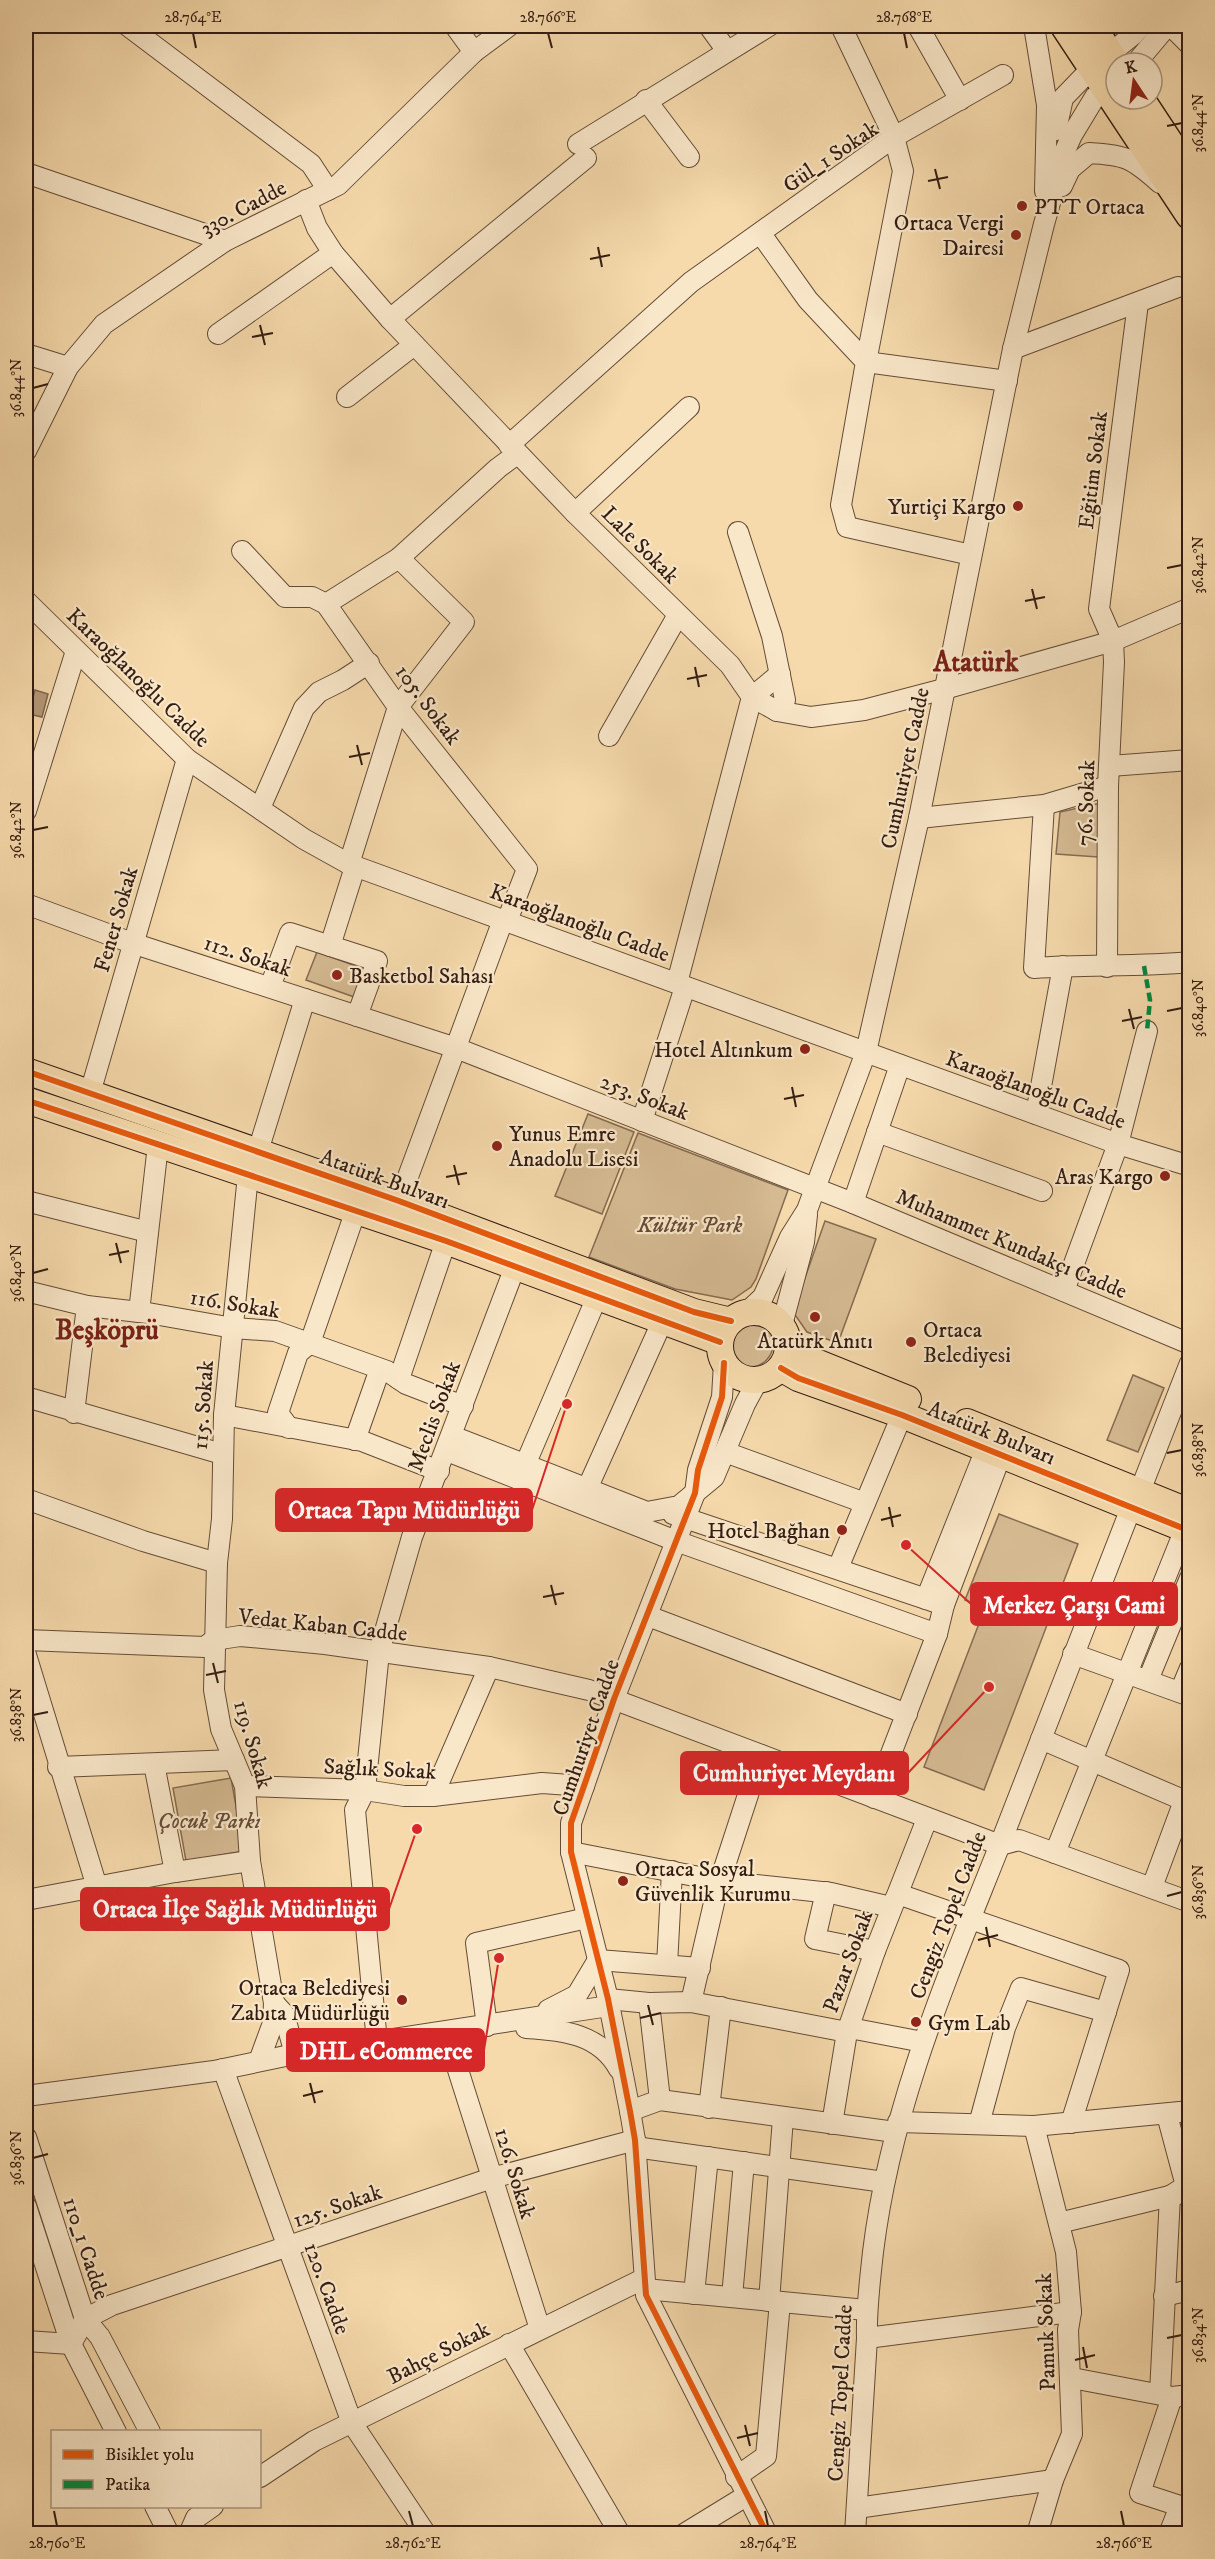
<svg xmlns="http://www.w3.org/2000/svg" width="1215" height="2559" font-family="'IM FELL DW Pica',serif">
	<rect width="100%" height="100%" fill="#f6daac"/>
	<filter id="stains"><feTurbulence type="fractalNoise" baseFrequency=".00333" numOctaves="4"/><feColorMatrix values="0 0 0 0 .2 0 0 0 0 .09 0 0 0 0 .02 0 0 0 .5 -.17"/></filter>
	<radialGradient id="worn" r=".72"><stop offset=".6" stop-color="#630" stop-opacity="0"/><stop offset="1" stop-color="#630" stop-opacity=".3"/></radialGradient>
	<!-- green -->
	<g fill="#d5ba92" stroke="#846b52" stroke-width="1.5">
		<path d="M1101,803L1098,857L1056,854L1060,812Z"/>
		<path d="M317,952L367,970L357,998L306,980Z"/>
		<path d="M588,1114L634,1132L602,1214L555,1196Z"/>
		<path d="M638,1133L788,1190L756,1279L751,1287L732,1300L675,1289L589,1257Z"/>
		<path d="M825,1221L876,1239L838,1343L807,1332L793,1312Z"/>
		<circle cx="750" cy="1344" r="23"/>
		<path d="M1133,1375L1164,1388L1138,1452L1107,1440Z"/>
		<path d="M999,1514L1078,1544L984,1790L924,1767L985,1608L965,1600Z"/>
		<path d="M231,1778L244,1851L186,1861L173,1788Z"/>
	</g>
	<!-- water -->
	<path fill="#b49978" stroke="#80674f" stroke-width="1.5" d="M35,690L48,694L42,717L28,714Z"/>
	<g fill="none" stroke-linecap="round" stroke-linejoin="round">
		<!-- minor casing -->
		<g stroke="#644c38" stroke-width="22">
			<g id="minor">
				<path d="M128,26L311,164L328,190"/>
				<path d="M455,26L474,52"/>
				<path d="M709,26L727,51"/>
				<path d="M841,26L894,137L1003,75"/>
				<path d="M918,26L960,100"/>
				<path d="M1034,26L1047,105L1045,191"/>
				<path d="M1171,26L1190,45"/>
				<path d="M1136,63L1167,26"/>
				<path d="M646,100L689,157"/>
				<path d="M1056,130L1063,98L1092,68L1133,35L1141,26"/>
				<path d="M578,144L769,26"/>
				<path d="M26,173L225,241"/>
				<path d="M1062,186L1070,169L1089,153C1126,155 1132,158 1160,183"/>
				<path d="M306,200L317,228L333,253L390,319L575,513L730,665L752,697L677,983"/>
				<path d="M761,234L808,300L866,362L841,505L847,527L971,555"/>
				<path d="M390,319L586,158"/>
				<path d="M218,334L333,253"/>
				<path d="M1013,349L1178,287"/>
				<path d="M26,354L68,367"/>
				<path d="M347,397L414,345"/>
				<path d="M509,445L691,282L894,137L903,171L866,362L1007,381"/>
				<path d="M26,451L68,367L104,324L225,241L338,185L474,52L509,26"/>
				<path d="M575,513L689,407"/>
				<path d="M738,532L772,636L785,700L777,711"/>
				<path d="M242,551L285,597H312L326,604L398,707L527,869L507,921"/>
				<path d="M26,601L187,759L304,839L349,864L1118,1144L1190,1166"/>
				<path d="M326,604L399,558L498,468L517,454"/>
				<path d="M780,674L752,697L777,711L811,717L864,710L944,689L1113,641L1190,608"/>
				<path d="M609,736L678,615"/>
				<path d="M1110,766L1190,760"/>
				<path d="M1044,805L1034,968C1086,964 1138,967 1190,962"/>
				<path d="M260,808L304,708L319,692L343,680L369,663"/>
				<path d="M26,811L76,651"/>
				<path d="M919,818L1044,805L1108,786"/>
				<path d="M349,864L398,707L464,622L399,558"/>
				<path d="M26,904L132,943L456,1048L853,1203L1190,1344"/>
				<path d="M330,946L355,867"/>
				<path d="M1107,967L1108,786L1114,662L1113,641L1099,609L1138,303"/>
				<path d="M270,987L290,933L377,961L357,1016"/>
				<path d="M90,1093L187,759"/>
				<path d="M1036,1114L1063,966"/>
				<path d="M642,1121L685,987"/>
				<path d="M877,1132L1042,1191"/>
				<path d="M258,1151L305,999"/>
				<path d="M248,1175L224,1415L222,1519L217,1563L214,1690L221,1729L245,1786L250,1861L274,2003L273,2023L259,2061"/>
				<path d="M26,1201L148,1232"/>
				<path d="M399,1201L503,920"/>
				<path d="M853,1203L900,1065"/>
				<path d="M26,1291L87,1306L148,1313L233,1328L275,1331L387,1371L406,1384L463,1406"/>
				<path d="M1064,1291L1118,1144L1147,1031"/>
				<path d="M139,1312L158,1145"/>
				<path d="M747,1312L763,1297L790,1237L807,1210L866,1052L919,818L1013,349L1044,224L1064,153L1072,135L1095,97L1116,82"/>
				<path d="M782,1325L804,1242L807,1215"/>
				<path d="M724,1363L722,1397L698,1470L695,1493L614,1699L584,1786L571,1823V1852L608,1999L630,2111L635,2140L646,2295L767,2534"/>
				<path d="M399,1379L446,1241"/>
				<path d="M26,1397L222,1454"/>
				<path d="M74,1413L87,1306"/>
				<path d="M224,1415L362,1441L439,1471"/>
				<path d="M289,1428L278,1413L298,1353L310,1343L356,1210"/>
				<path d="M452,1436L647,1512L679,1506L714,1477L745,1404L758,1380"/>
				<path d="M355,1440L380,1369"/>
				<path d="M447,1451L676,1541L937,1634"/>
				<path d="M725,1452L865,1503"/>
				<path d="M525,1465L597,1297"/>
				<path d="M587,1489L662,1322"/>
				<path d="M1140,1491L1190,1363"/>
				<path d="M26,1499L143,1541L217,1563"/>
				<path d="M673,1514L944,1605"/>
				<path d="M838,1568L902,1415"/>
				<path d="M926,1599L986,1449"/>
				<path d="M648,1616L907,1714"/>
				<path d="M26,1640L205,1647L214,1640L240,1636L325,1644L489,1667L589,1690L1000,1845L1019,1840L1190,1902"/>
				<path d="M1073,1654L1190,1696"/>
				<path d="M26,1655L97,1887"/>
				<path d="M1148,1680L1190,1578"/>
				<path d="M1180,1692L1190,1668"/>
				<path d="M1041,1739L1190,1803"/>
				<path d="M154,1764L175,1872"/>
				<path d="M58,1767L234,1760"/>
				<path d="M245,1786L365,1790L404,1796H433L542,1783L584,1786"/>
				<path d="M433,1796L489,1667"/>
				<path d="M874,1798L937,1634L944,1605L1001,1455"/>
				<path d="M571,1852L720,1881L831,1893L891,1907L898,1894L1119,1970L1071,2123"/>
				<path d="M1055,1853L1185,1529"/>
				<path d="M1152,1887L1184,1801L1190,1800"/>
				<path d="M826,1892L815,1939L875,1951"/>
				<path d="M26,1900L175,1872L250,1861"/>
				<path d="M667,1965L672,1871"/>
				<path d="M608,1999L649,2003L691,2002L847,2032L855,2029L923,2042"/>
				<path d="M691,2002L717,1890L761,1755"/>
				<path d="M274,2003L284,2014L295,2054"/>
				<path d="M649,2003L660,2100"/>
				<path d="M548,2010L577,1995L598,1960L700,1968"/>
				<path d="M487,2026L476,1943L587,1918"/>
				<path d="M526,2028C563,2030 600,2034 619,2069"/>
				<path d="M446,2032L540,2329"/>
				<path d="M377,2042L355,1810L365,1790L379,1652L412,1537L515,1267"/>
				<path d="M223,2069L352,2423L426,2534"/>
				<path d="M26,2096L214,2071L295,2054L609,2006"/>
				<path d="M709,2108L721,2007"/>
				<path d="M630,2111L660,2100L895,2132"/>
				<path d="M898,2122L1034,2126L1190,2111"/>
				<path d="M832,2124L847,2032L875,1951L927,1819"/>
				<path d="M979,2124L1005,2028L1021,1988L1106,2012"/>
				<path d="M1034,2126L1066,2252L1071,2312L1068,2330L1072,2434L1053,2480L1037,2534"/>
				<path d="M26,2137L85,2319L100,2337L150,2432"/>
				<path d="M635,2147L884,2182"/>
				<path d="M26,2206L71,2344L116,2432"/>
				<path d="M1059,2223L1182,2193"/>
				<path d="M645,2289L866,2310"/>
				<path d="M694,2294L708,2157"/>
				<path d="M1164,2296L1190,2290"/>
				<path d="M732,2297L744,2162"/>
				<path d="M769,2301L783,2118"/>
				<path d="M867,2338L1071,2312"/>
				<path d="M26,2341L71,2344L85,2319L112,2305L492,2178L635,2140"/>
				<path d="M509,2344L620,2534"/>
				<path d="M1072,2378L1172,2397L1190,2395"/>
				<path d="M1160,2393L1170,2196L1186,2186L1167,2115"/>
				<path d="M260,2477L314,2441L643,2279"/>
				<path d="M736,2477L766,2456L780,2302"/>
				<path d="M155,2506L169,2534"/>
				<path d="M857,2508L1053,2480"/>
				<path d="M189,2534L196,2518L213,2506"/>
				<path d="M684,2534L746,2496"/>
				<path d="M855,2534L867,2338C866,2309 870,2281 873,2252C891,2105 947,1978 1001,1842C1045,1731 1087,1619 1131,1508"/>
				<path d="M1169,2534L1180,2506L1140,2493L1172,2397"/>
			</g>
		</g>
		<!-- major casing -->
		<g stroke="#331c12" stroke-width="28">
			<g id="major">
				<path d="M26,1071L399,1201L694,1312L731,1321"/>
				<path d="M26,1100L446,1241L720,1342"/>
				<circle cx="754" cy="1346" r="34"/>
				<path d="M789,1344L806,1358L908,1399"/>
				<path d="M781,1368L798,1378L902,1415L1190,1531"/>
				<path d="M967,1422L1190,1512"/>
			</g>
		</g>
		<!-- highway casing -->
		<g stroke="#331c12" stroke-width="31">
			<g id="highway">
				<path d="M1065,26L1190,215"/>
				<path d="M1091,26L1116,64"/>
				<path d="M1140,99L1190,175"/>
			</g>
		</g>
		<!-- minor -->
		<use href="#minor" stroke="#f9e7c9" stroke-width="20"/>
		<!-- major -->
		<use href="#major" stroke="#f6daac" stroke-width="26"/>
		<!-- highway -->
		<use href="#highway" stroke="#f6daac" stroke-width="28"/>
		<!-- quiet -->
		<path stroke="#00873e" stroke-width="4.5" stroke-dasharray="9 4.5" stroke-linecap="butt" d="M1144,966L1150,1000L1147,1031"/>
		<!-- cycleway casing -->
		<g stroke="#f9e7c9" stroke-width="10">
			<g id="cycleway">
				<path d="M26,1071L399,1201L694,1312L731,1321"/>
				<path d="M26,1100L446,1241L720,1342"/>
				<path d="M724,1363L722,1397L698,1470L695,1493L614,1699L584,1786L571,1823V1852L608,1999L630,2111L635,2140L646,2295L767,2534"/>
				<path d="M781,1368L798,1378L902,1415L1190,1531"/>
			</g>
		</g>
		<!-- cycleway -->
		<use href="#cycleway" stroke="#e8590c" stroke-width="6"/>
	</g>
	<!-- ticks -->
	<path fill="none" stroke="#331c12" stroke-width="2" d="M193,33L196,48M548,33L552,48M904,33L907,48M1167,126L1182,123M935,169L940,189M928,181L948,177M598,247L602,267M590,259L610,255M260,325L265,345M252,337L273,333M33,388L48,384M1167,568L1182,565M1032,589L1037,609M1025,601L1045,597M695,667L699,687M687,679L707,675M357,745L362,765M349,757L370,753M33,830L48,827M1129,1009L1134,1029M1167,1011L1182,1008M1122,1021L1142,1017M792,1087L796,1107M784,1099L804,1095M454,1165L459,1185M446,1177L467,1173M116,1243L121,1263M109,1255L129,1251M33,1273L48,1269M1167,1453L1182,1450M889,1507L893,1527M881,1520L901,1515M551,1585L556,1605M543,1597L564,1593M213,1663L218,1683M206,1675L226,1671M33,1715L48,1712M1167,1896L1182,1892M986,1927L990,1947M978,1940L998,1935M648,2005L653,2025M640,2018L661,2013M310,2083L315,2103M303,2096L323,2091M33,2158L48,2154M1167,2338L1182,2335M1083,2347L1087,2368M1075,2360L1095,2355M745,2425L750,2446M737,2438L758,2433M54,2511L57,2526M409,2511L413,2526M765,2511L768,2526M1121,2511L1124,2526"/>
	<!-- markers -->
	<g fill="#8f2418" stroke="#f9e7c9" stroke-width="2">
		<circle cx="1022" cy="206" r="6"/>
		<circle cx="1016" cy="235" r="6"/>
		<circle cx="1018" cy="506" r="6"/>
		<circle cx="337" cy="975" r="6"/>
		<circle cx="805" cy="1049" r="6"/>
		<circle cx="497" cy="1146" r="6"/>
		<circle cx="1165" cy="1176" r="6"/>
		<circle cx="815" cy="1317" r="6"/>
		<circle cx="911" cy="1342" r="6"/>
		<circle cx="842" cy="1530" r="6"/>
		<circle cx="623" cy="1881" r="6"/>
		<circle cx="402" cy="2000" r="6"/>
		<circle cx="916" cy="2022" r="6"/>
	</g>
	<g text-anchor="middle" stroke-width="4.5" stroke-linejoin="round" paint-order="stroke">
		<!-- street labels -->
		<g font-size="22" fill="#331c12" stroke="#f9e7c9">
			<text transform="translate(830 156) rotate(-34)" y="8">Gül_1 Sokak</text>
			<text transform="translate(243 207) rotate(-28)" y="8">330. Cadde</text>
			<text transform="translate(1092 470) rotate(-83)" y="8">Eğitim Sokak</text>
			<text transform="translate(641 544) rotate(45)" y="8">Lale Sokak</text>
			<text transform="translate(139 677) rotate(44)" y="8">Karaoğlanoğlu Cadde</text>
			<text transform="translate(429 704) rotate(53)" y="8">105. Sokak</text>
			<text transform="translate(904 768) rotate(-78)" y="8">Cumhuriyet Cadde</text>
			<text transform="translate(1085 803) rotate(-88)" y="8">76. Sokak</text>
			<text transform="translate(115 919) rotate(-74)" y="8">Fener Sokak</text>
			<text transform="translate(580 922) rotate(20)" y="8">Karaoğlanoğlu Cadde</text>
			<text transform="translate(248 955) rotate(18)" y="8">112. Sokak</text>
			<text transform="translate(1036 1089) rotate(20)" y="8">Karaoğlanoğlu Cadde</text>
			<text transform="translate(645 1096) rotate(21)" y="8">253. Sokak</text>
			<text transform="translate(385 1178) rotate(20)" y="8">Atatürk Bulvarı</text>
			<text transform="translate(1012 1243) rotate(23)" y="8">Muhammet Kundakçı Cadde</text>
			<text transform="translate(235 1303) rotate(9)" y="8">116. Sokak</text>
			<text transform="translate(202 1405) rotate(-86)" y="8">115. Sokak</text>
			<text transform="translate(433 1416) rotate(-70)" y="8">Meclis Sokak</text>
			<text transform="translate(992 1432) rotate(22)" y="8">Atatürk Bulvarı</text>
			<text transform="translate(323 1624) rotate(6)" y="8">Vedat Kaban Cadde</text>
			<text transform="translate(585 1737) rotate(-71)" y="8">Cumhuriyet Cadde</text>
			<text transform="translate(254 1744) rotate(74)" y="8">119. Sokak</text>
			<text transform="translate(380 1768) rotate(3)" y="8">Sağlık Sokak</text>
			<text transform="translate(947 1915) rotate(-69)" y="8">Cengiz Topel Cadde</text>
			<text transform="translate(847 1961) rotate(-70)" y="8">Pazar Sokak</text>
			<text transform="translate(516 2173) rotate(73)" y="8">126. Sokak</text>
			<text transform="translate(337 2205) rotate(-19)" y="8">125. Sokak</text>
			<text transform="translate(87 2248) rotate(72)" y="8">110_1 Cadde</text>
			<text transform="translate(328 2288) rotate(70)" y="8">120. Cadde</text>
			<text transform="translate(1045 2332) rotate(-92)" y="8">Pamuk Sokak</text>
			<text transform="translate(438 2352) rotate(-27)" y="8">Bahçe Sokak</text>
			<text transform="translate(839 2393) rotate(-87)" y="8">Cengiz Topel Cadde</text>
		</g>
		<!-- poi labels -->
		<g font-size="22" fill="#331c12" stroke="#f9e7c9" text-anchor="start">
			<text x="1034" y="214">PTT Ortaca</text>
			<text x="1004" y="230" text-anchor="end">Ortaca Vergi<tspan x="1004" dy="25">Dairesi</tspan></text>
			<text x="1006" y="514" text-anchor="end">Yurtiçi Kargo</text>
			<text x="349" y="983">Basketbol Sahası</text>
			<text x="793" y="1057" text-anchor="end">Hotel Altınkum</text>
			<text x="509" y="1141">Yunus Emre<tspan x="509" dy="25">Anadolu Lisesi</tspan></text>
			<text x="1153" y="1184" text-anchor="end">Aras Kargo</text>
			<text x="923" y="1337">Ortaca<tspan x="923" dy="25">Belediyesi</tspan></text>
			<text x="815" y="1348" text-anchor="middle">Atatürk Anıtı</text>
			<text x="830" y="1538" text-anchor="end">Hotel Bağhan</text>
			<text x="635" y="1876">Ortaca Sosyal<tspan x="635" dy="25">Güvenlik Kurumu</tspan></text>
			<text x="390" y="1995" text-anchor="end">Ortaca Belediyesi<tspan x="390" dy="25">Zabıta Müdürlüğü</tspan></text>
			<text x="928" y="2030">Gym Lab</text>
		</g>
		<!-- park labels -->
		<g font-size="22" font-style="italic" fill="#644b38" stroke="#f9e7c9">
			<text x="690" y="1232">Kültür Park</text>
			<text x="209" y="1828">Çocuk Parkı</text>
		</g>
		<!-- district labels -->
		<g font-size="28" font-weight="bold" fill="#7a1f14" stroke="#f9e7c9">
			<text x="976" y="671">Atatürk</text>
			<text x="107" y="1339">Beşköprü</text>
		</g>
	</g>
	<!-- callouts -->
	<path fill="none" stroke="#d62828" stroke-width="2" d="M567 1404L532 1510M906 1545L971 1604M989 1687L908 1773M417 1829L389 1909M499 1958L484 2050"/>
	<g fill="#d62828" stroke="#f9e7c9" stroke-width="2">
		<circle cx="567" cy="1404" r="6"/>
		<circle cx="906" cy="1545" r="6"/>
		<circle cx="989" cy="1687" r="6"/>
		<circle cx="417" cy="1829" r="6"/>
		<circle cx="499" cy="1958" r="6"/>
	</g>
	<g fill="#d62828" stroke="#d62828" stroke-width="2">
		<rect x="276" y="1489" width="256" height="42" rx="6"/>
		<rect x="971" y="1583" width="206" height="42" rx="6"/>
		<rect x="681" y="1752" width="227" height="42" rx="6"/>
		<rect x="81" y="1888" width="308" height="42" rx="6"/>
		<rect x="287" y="2029" width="197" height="42" rx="6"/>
	</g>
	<g font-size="24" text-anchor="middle" font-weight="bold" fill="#fff">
		<text x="404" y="1518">Ortaca Tapu Müdürlüğü</text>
		<text x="1074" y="1613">Merkez Çarşı Cami</text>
		<text x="794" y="1781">Cumhuriyet Meydanı</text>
		<text x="235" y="1917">Ortaca İlçe Sağlık Müdürlüğü</text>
		<text x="386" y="2059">DHL eCommerce</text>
	</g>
	<!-- margin -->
	<rect width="1215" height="2559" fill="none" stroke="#f6daac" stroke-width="66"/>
	<!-- legend -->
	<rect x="51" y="2430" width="210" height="78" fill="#f9e7c9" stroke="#aa9680" stroke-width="1.5"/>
	<rect x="63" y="2450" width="30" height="9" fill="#e8590c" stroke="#aa9680" stroke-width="1.5"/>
	<text x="105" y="2460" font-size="18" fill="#331c12">Bisiklet yolu</text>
	<rect x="63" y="2480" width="30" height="9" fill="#00873e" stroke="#aa9680" stroke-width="1.5"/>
	<text x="105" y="2490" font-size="18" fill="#331c12">Patika</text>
	<!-- north arrow -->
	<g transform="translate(1134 81) rotate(347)"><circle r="28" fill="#f9e7c9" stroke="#aa9680" stroke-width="1.5"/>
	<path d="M0-4.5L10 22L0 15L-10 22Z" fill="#8f2418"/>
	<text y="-9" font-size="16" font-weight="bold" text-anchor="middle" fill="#331c12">K</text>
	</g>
	<rect x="33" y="33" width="1149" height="2493" fill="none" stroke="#331c12" stroke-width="2"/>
	<g font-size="15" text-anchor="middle" fill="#331c12">
		<text x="193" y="22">28.764°E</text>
		<text x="548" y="22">28.766°E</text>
		<text x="904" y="22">28.768°E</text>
		<text transform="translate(1198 123) rotate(-90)" y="5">36.844°N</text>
		<text transform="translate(16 388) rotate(-90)" y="5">36.844°N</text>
		<text transform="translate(1198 565) rotate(-90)" y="5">36.842°N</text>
		<text transform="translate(16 830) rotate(-90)" y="5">36.842°N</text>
		<text transform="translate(1198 1008) rotate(-90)" y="5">36.840°N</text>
		<text transform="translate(16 1273) rotate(-90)" y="5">36.840°N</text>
		<text transform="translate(1198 1450) rotate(-90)" y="5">36.838°N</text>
		<text transform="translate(16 1715) rotate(-90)" y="5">36.838°N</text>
		<text transform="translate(1198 1892) rotate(-90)" y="5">36.836°N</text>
		<text transform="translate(16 2158) rotate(-90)" y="5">36.836°N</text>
		<text transform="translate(1198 2335) rotate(-90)" y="5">36.834°N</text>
		<text x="57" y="2548">28.760°E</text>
		<text x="413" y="2548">28.762°E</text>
		<text x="768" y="2548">28.764°E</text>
		<text x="1124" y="2548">28.766°E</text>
	</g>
	<rect width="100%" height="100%" filter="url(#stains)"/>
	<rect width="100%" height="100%" fill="url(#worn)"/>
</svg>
